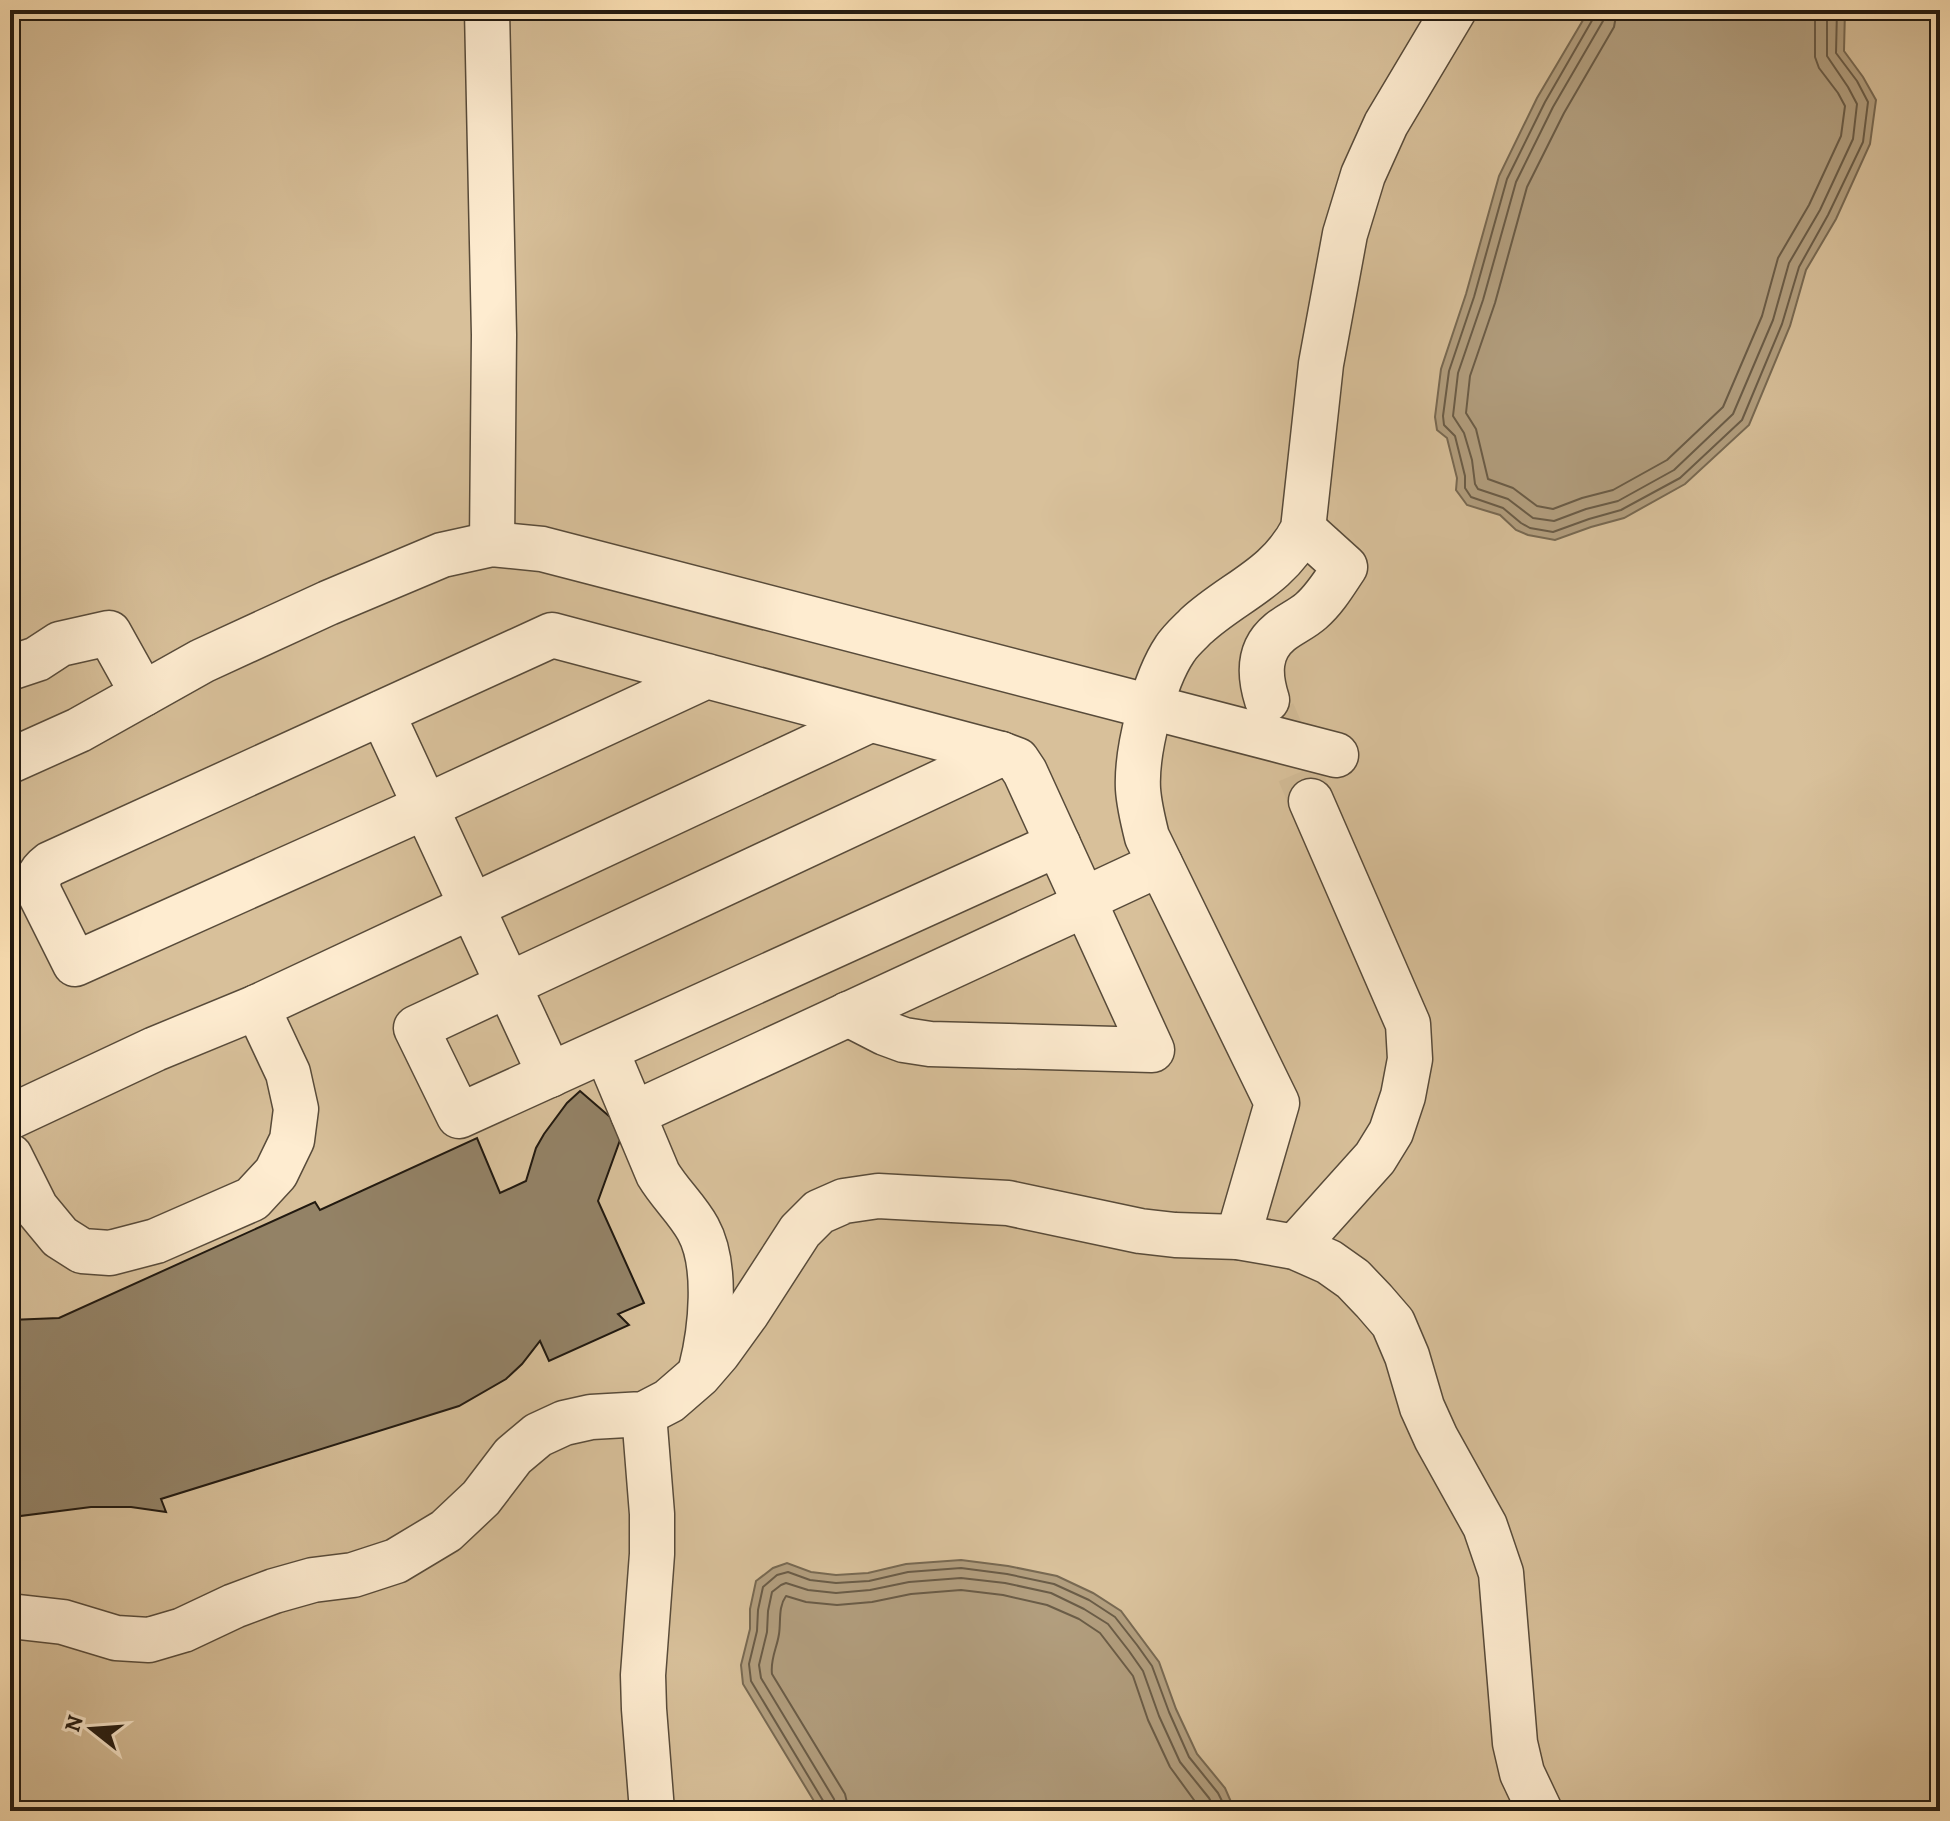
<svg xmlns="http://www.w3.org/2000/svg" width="1950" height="1821" font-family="Alegreya,serif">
	<rect width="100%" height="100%" fill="#fde2b6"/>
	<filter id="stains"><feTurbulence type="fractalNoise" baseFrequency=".0025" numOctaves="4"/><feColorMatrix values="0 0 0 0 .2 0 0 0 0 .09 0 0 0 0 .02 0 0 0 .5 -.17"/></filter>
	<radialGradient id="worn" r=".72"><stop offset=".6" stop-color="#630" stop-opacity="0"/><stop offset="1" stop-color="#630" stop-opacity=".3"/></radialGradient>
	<!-- green -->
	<rect fill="#d8c09a" stroke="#7c6c55" stroke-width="2" x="10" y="10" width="1930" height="1801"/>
	<!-- water -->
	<g fill="#b29e7e" stroke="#786952" stroke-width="2">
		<path d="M1589,10H1845L1844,51L1863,77L1876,100L1870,144L1836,219L1806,270L1790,326L1749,425L1685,484L1624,518L1591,527L1555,540L1528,535L1516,530L1500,515L1467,505L1456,490L1457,478L1447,438L1437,430L1435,417L1441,369L1466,294L1499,176L1537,98Z"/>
		<path d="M961,1560L1008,1566L1057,1576L1093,1593L1121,1611L1159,1662L1176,1709L1197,1754L1225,1788L1235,1811H820L743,1684L741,1665L750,1629V1609L756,1581L773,1568L787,1563L811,1572L836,1575L868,1573L906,1564Z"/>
	</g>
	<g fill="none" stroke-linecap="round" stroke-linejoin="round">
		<!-- shore -->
		<g stroke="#6a5c47" stroke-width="2">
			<path d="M1595,10L1594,17L1545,102L1507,179L1474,297L1449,371L1443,416L1444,425L1455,436L1465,476V488L1471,497L1503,508L1521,523L1530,528L1553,532L1589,519L1621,510L1680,478L1742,420L1782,324L1799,267L1828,215L1863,142L1868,102L1857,81L1836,53L1837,10"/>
			<path d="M1605,10L1603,21L1553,107L1516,182L1483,300L1458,373L1453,416L1464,433L1472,460L1475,484L1478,489L1508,499L1533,518L1554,521L1586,509L1618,501L1674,470L1733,414L1773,320L1789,263L1820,210L1853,139L1857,104L1848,87L1827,56V10"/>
			<path d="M1617,10L1614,27L1564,113L1527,187L1495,303L1470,376L1466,413L1476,429L1488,479L1513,488L1537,506L1553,509L1582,498L1613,490L1667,460L1723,407L1762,316L1778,258L1809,205L1841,136L1845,106L1838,93L1819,68L1815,57V10"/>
			<path d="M826,1811L825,1804L751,1681L749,1664L757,1631L758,1610L763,1587L777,1575L788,1572L810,1580L836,1583L869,1581L908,1572L961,1568L1007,1574L1054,1584L1089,1600L1115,1617L1137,1645L1152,1666L1169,1712L1189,1757L1218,1793L1227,1811"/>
			<path d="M836,1811L834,1799L761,1678L759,1665L767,1632L768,1611L772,1592L781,1585L786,1583L808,1590L836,1593L870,1590L909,1582L961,1578L1005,1583L1051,1593L1084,1609L1108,1624L1129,1651L1143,1671L1159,1716L1180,1762L1209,1798L1216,1811"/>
			<path d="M849,1811L845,1794L772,1674C770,1659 777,1648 779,1634C781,1621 778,1607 786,1596L806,1602L837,1605L872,1602L911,1594L961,1590L1003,1595L1047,1605L1079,1619L1100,1633L1133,1676L1148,1720L1170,1767L1202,1811"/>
		</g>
	</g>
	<!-- building -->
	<path fill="#938266" stroke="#211910" stroke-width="2" d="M580,1091L624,1129L598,1201L644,1303L618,1314L629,1325L549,1361L540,1341L522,1364L506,1379L459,1406L161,1499L166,1512L131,1507H91L20,1516L19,1501H10V1320L59,1318L315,1202L320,1210L477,1138L500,1193L526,1181L536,1148L544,1134L567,1103Z"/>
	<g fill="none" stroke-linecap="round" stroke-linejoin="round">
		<!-- minor-tunnel -->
		<path stroke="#d1ba95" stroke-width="44" stroke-dasharray="44 22" stroke-linecap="butt" d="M1273,712L1311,801"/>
		<!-- minor casing -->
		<g stroke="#584b3a" stroke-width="47">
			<g id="minor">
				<path d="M487,10L494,335L492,544"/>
				<path d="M10,668L37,659L60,644L109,633L143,694"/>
				<path d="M707,676L425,807L75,964L40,894C36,880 38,873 50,864L552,635L1001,754L1017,760L1025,772L1152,1050L930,1044L904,1040L885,1033L848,1014"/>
				<path d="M1267,700C1259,675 1258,650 1280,632C1290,624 1302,619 1311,611C1325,599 1335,582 1345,567L1303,529"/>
				<path d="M382,713L550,1075"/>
				<path d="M1001,754L416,1028L459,1116L1058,844"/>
				<path d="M10,761L79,730L202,661L328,603L442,555L492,544L542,549L1336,755"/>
				<path d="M606,1050L658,1174C670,1194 687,1209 698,1229C718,1265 711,1330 701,1369"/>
				<path d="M633,1114L1067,913L1102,891L1160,864"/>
				<path d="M10,1117L155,1049L257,1007L870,720"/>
				<path d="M10,1156L36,1208L60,1237L82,1251L110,1253L156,1241L252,1199L276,1173L292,1140L296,1109L288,1073L257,1007"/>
				<path d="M1238,1237L1277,1103L1147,837C1143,821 1139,805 1138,789C1136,751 1154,680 1175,649C1180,641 1189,633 1196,626C1234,591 1277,579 1303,529L1321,364L1345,234L1363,175L1386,124L1454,10"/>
				<path d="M1295,1247L1375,1158L1391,1132L1403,1096L1410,1059L1408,1024L1311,801"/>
				<path d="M644,1414L652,1514V1554L643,1675L644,1709L652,1811"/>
				<path d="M10,1616L63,1622L116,1638L149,1640L183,1630L234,1606L274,1591L313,1580L353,1575L396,1561L446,1531L481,1498L513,1456L538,1435L564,1423L591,1417L644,1414L669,1401L699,1375L718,1353L747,1313L800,1231L819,1212L844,1201L878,1196L1008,1203L1140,1231L1175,1235L1238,1237L1295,1247L1329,1262L1353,1279L1374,1301L1393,1323L1407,1356L1422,1407L1436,1438L1485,1526L1501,1573L1515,1743L1522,1773L1540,1811"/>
			</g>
		</g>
		<!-- minor -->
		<use href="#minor" stroke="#feecd0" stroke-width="44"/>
	</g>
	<!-- margin -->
	<rect width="1950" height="1821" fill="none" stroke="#fde2b6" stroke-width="40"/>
	<rect x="12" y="12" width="1926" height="1797" fill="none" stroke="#211910" stroke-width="4"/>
	<rect x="20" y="20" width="1910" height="1781" fill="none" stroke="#211910" stroke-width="2"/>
	<!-- north arrow -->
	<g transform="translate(92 1729) rotate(287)" stroke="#feecd0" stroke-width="6" paint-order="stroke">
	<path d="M0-6L14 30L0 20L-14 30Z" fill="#211910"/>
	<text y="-12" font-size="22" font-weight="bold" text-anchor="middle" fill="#211910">N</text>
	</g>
	<rect width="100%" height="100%" filter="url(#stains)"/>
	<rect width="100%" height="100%" fill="url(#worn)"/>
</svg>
